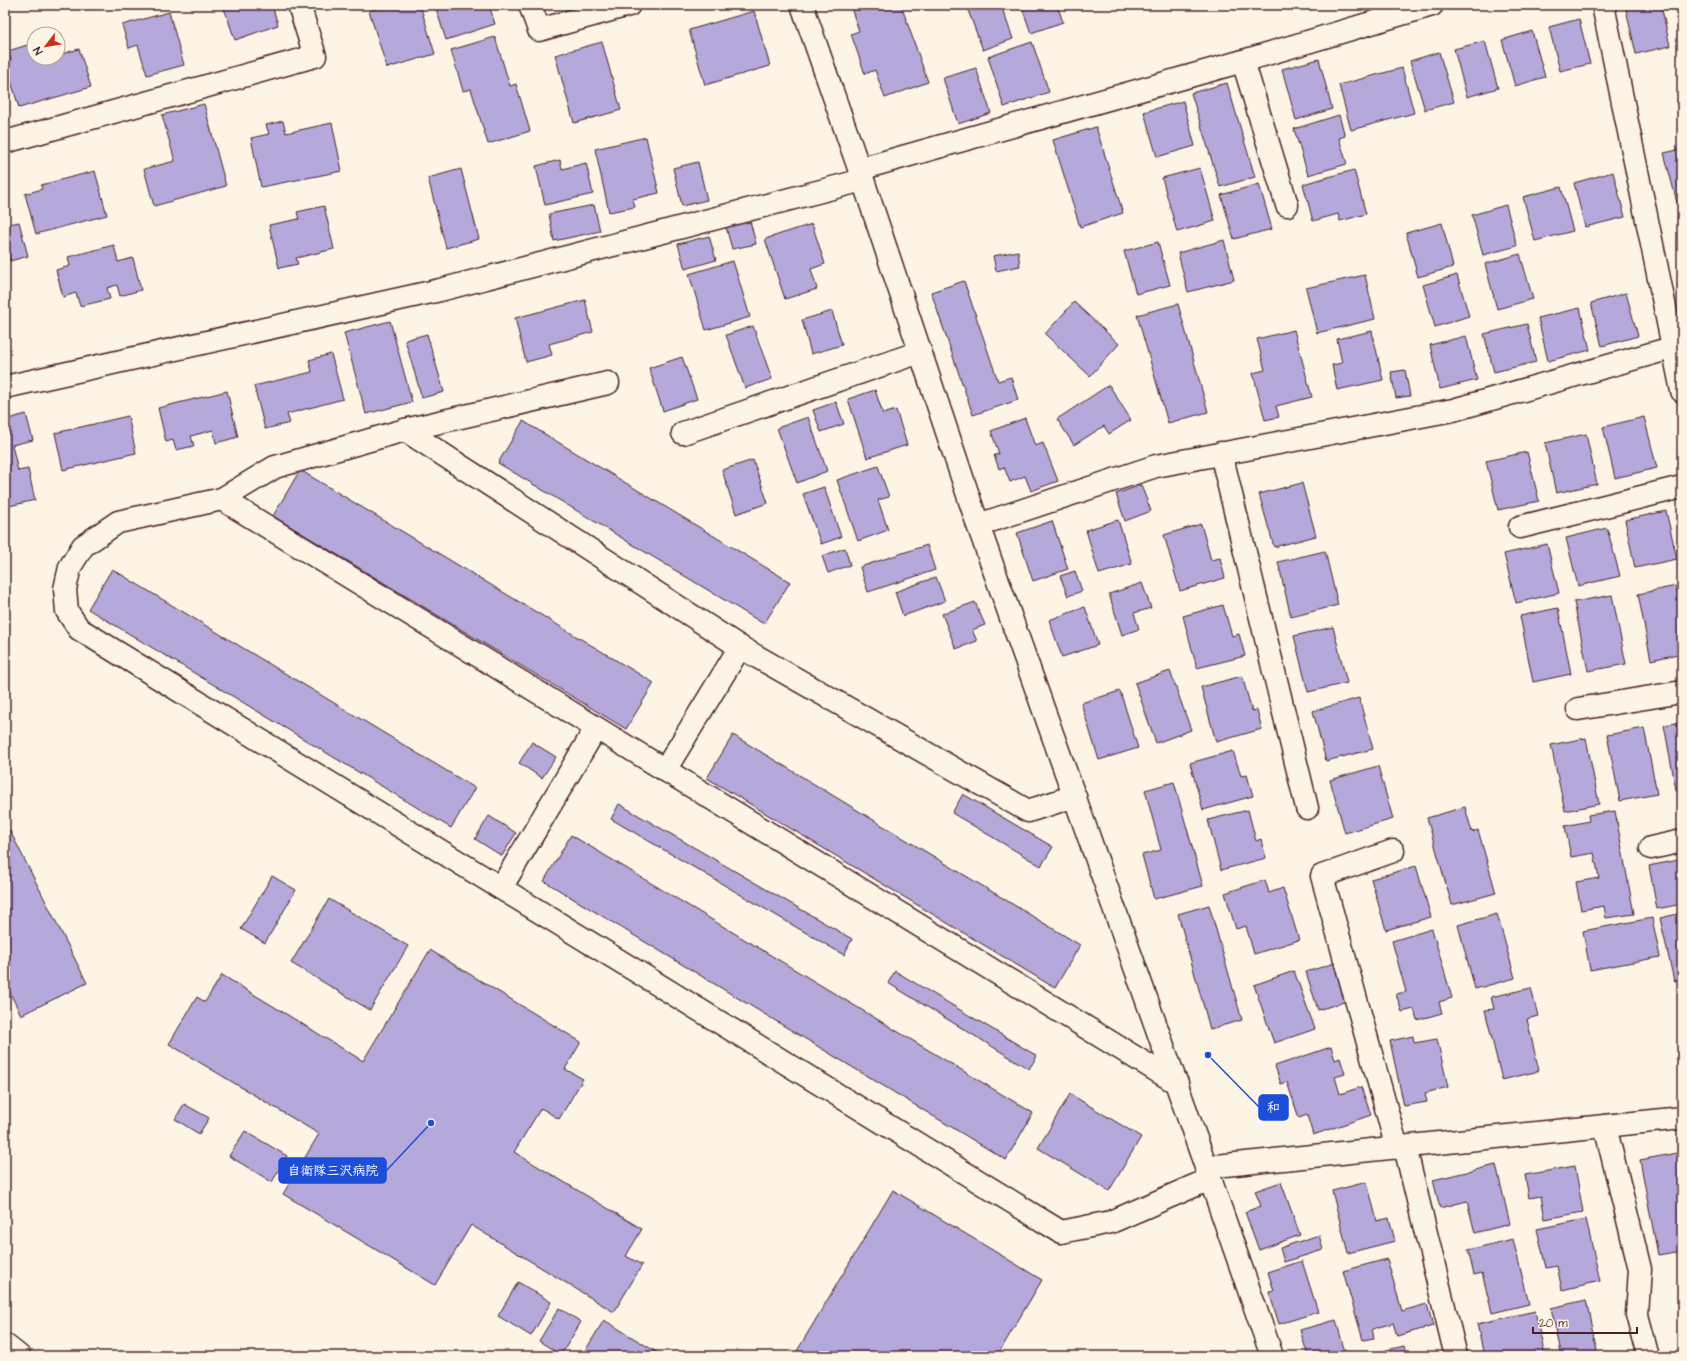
<svg xmlns="http://www.w3.org/2000/svg" width="1687" height="1361" font-family="'Architects Daughter','Klee One',sans-serif">
	<rect width="100%" height="100%" fill="#fcf5e5"/>
	<filter id="ink" filterUnits="userSpaceOnUse"><feTurbulence type="fractalNoise" baseFrequency=".025" numOctaves="2"/><feDisplacementMap in="SourceGraphic" scale="8" xChannelSelector="R" yChannelSelector="G"/><feConvolveMatrix kernelMatrix="1 2 1 2 8 2 1 2 1" color-interpolation-filters="sRGB"/></filter>
	<g filter="url(#ink)">
		<!-- building -->
		<g fill="#b4a9da" stroke="#4a1f2b">
			<path d="M223,5H272L278,25L235,40Z"/>
			<path d="M388,5H420L435,54L387,68L369,11Z"/>
			<path d="M435,5H489L495,24L446,40Z"/>
			<path d="M850,5H901L928,82L885,98L875,70L865,74L851,34L859,31Z"/>
			<path d="M966,5H1001L1013,39L983,50Z"/>
			<path d="M1021,5H1057L1063,22L1031,33Z"/>
			<path d="M1625,5H1661L1670,46L1636,54Z"/>
			<path d="M1676,5H1682V36Z"/>
			<path d="M754,11L770,66L705,85L689,30Z"/>
			<path d="M169,12L184,65L147,75L138,45L129,48L122,25Z"/>
			<path d="M1579,19L1590,64L1560,71L1549,27Z"/>
			<path d="M1532,31L1545,77L1515,86L1502,40Z"/>
			<path d="M495,37L510,86L516,84L530,131L488,144L471,89L463,91L451,50Z"/>
			<path d="M1485,41L1498,88L1467,97L1454,49Z"/>
			<path d="M602,42L621,110L574,123L555,55Z"/>
			<path d="M1032,42L1049,92L1004,107L988,57Z"/>
			<path d="M34,43V58H58V55L79,49L91,87L19,108L5,61L11,59L8,51Z"/>
			<path d="M1439,52L1454,102L1425,110L1410,61Z"/>
			<path d="M1319,59L1332,109L1296,120L1282,69Z"/>
			<path d="M976,68L991,113L958,124L943,78Z"/>
			<path d="M1402,68L1414,113L1351,130L1339,85Z"/>
			<path d="M1227,83L1255,177L1220,187L1191,93Z"/>
			<path d="M1183,101L1195,146L1157,157L1144,112Z"/>
			<path d="M204,104L226,186L154,206L144,169L175,161L162,115Z"/>
			<path d="M1339,115L1345,136L1339,138L1347,164L1308,175L1294,129Z"/>
			<path d="M283,121L286,133L332,123L342,171L261,187L251,138L269,134L266,125Z"/>
			<path d="M1096,127L1123,213L1080,227L1053,140Z"/>
			<path d="M646,137L659,193L633,199L635,207L609,212L595,149Z"/>
			<path d="M1682,149V209L1679,210L1664,153Z"/>
			<path d="M560,160L562,169L586,163L593,194L545,205L536,166Z"/>
			<path d="M698,162L707,200L682,206L673,168Z"/>
			<path d="M1200,168L1215,221L1177,232L1162,178Z"/>
			<path d="M461,169L479,239L446,248L428,178Z"/>
			<path d="M1354,170L1366,214L1340,221L1338,214L1313,221L1303,184Z"/>
			<path d="M95,171L107,215L36,234L25,194L42,189L41,185Z"/>
			<path d="M1613,172L1625,217L1585,227L1574,183Z"/>
			<path d="M1259,184L1272,229L1234,239L1221,195Z"/>
			<path d="M1561,187L1573,231L1535,241L1523,197Z"/>
			<path d="M594,205L600,231L554,241L549,214Z"/>
			<path d="M1506,205L1517,246L1483,255L1472,215Z"/>
			<path d="M324,206L334,249L296,258L298,264L279,268L269,225L299,219L297,212Z"/>
			<path d="M750,221L756,244L732,249L726,227Z"/>
			<path d="M19,222L28,256L10,261L5,240V225Z"/>
			<path d="M1442,223L1453,267L1418,277L1406,233Z"/>
			<path d="M812,224L825,264L811,269L817,289L785,299L765,239Z"/>
			<path d="M709,236L716,260L685,269L678,244Z"/>
			<path d="M1224,240L1234,280L1188,292L1178,253Z"/>
			<path d="M1158,242L1170,285L1136,294L1124,251Z"/>
			<path d="M114,245L118,262L133,258L141,290L120,296L117,285L107,288L110,299L80,306L76,293L63,297L56,270L70,266L68,257Z"/>
			<path d="M1018,251L1020,266L996,271L993,256Z"/>
			<path d="M1520,254L1533,299L1497,309L1485,264Z"/>
			<path d="M733,261L750,317L706,330L689,274Z"/>
			<path d="M1365,275L1375,319L1317,333L1306,288Z"/>
			<path d="M1457,275L1469,316L1435,327L1423,285Z"/>
			<path d="M964,281L998,381L1011,377L1018,400L973,415L931,292Z"/>
			<path d="M1626,293L1638,336L1602,346L1591,303Z"/>
			<path d="M585,300L593,332L549,344L552,355L526,362L515,318Z"/>
			<path d="M1074,302L1119,344L1090,376L1045,334Z"/>
			<path d="M1178,304L1208,412L1168,423L1137,315Z"/>
			<path d="M1580,308L1590,350L1548,361L1538,318Z"/>
			<path d="M832,311L842,345L811,354L802,320Z"/>
			<path d="M390,321L412,402L366,414L344,333Z"/>
			<path d="M1527,324L1536,362L1494,372L1484,334Z"/>
			<path d="M753,326L772,379L745,388L726,335Z"/>
			<path d="M1294,330L1312,397L1276,406L1279,417L1265,420L1253,373L1265,370L1257,339Z"/>
			<path d="M1372,331L1383,380L1337,390L1332,365L1342,363L1337,339Z"/>
			<path d="M427,334L444,392L422,398L405,340Z"/>
			<path d="M1466,336L1477,380L1440,389L1430,345Z"/>
			<path d="M331,354L343,399L287,414L290,423L265,429L254,386L312,372L309,360Z"/>
			<path d="M682,357L697,399L663,411L649,368Z"/>
			<path d="M1405,370L1410,396L1396,398L1391,372Z"/>
			<path d="M1109,385L1131,420L1109,434L1104,426L1074,445L1057,419Z"/>
			<path d="M875,390L883,414L896,410L907,445L867,458L848,399Z"/>
			<path d="M227,391L238,437L216,443L213,430L191,436L194,446L176,450L173,440L166,442L158,408Z"/>
			<path d="M836,402L844,424L821,432L813,410Z"/>
			<path d="M26,414L33,440L12,445L18,471L28,469L35,500L5,507V420Z"/>
			<path d="M128,416L136,453L63,470L55,433Z"/>
			<path d="M808,417L827,471L797,483L777,428Z"/>
			<path d="M1644,417L1657,468L1615,478L1603,427Z"/>
			<path d="M1025,418L1035,446L1043,443L1058,481L1031,491L1025,476L1010,482L1004,467L999,469L994,455L999,454L991,431Z"/>
			<path d="M523,421L790,582L764,624L498,463Z"/>
			<path d="M1586,434L1597,484L1556,493L1545,443Z"/>
			<path d="M1527,452L1539,501L1498,510L1486,461Z"/>
			<path d="M753,460L768,503L736,514L722,470Z"/>
			<path d="M878,466L889,497L878,500L888,530L858,541L837,480Z"/>
			<path d="M300,470L654,683L626,729L273,516Z"/>
			<path d="M1302,483L1316,536L1274,547L1259,494Z"/>
			<path d="M1141,485L1151,511L1125,521L1116,494Z"/>
			<path d="M824,487L841,537L821,544L803,494Z"/>
			<path d="M1666,511L1677,559L1635,568L1625,520Z"/>
			<path d="M1118,520L1132,564L1099,574L1086,530Z"/>
			<path d="M1052,521L1068,569L1033,581L1017,533Z"/>
			<path d="M1201,524L1211,560L1220,558L1225,578L1180,591L1164,535Z"/>
			<path d="M1607,528L1620,576L1578,586L1566,538Z"/>
			<path d="M1547,544L1559,593L1516,603L1504,554Z"/>
			<path d="M927,545L935,570L868,592L860,567Z"/>
			<path d="M845,548L850,565L828,573L822,556Z"/>
			<path d="M1325,551L1338,605L1291,617L1278,562Z"/>
			<path d="M112,569L475,788L451,828L88,609Z"/>
			<path d="M1075,571L1082,591L1068,596L1060,576Z"/>
			<path d="M936,577L945,601L903,616L895,592Z"/>
			<path d="M1142,583L1151,608L1134,613L1139,629L1122,635L1109,594Z"/>
			<path d="M1676,586L1682,615V653L1651,660L1638,594Z"/>
			<path d="M1612,595L1626,664L1588,671L1574,602Z"/>
			<path d="M975,602L985,625L972,630L977,641L956,649L942,614Z"/>
			<path d="M1223,605L1232,636L1239,634L1245,656L1197,668L1183,616Z"/>
			<path d="M1085,607L1098,645L1062,657L1049,620Z"/>
			<path d="M1558,608L1571,674L1533,682L1520,616Z"/>
			<path d="M1333,627L1347,683L1308,692L1294,636Z"/>
			<path d="M1170,671L1191,730L1156,743L1135,683Z"/>
			<path d="M1242,676L1252,711L1257,710L1262,729L1216,742L1201,687Z"/>
			<path d="M1120,691L1138,748L1099,760L1081,703Z"/>
			<path d="M1359,698L1373,749L1326,761L1313,711Z"/>
			<path d="M1682,722V789L1676,790L1664,725Z"/>
			<path d="M1644,728L1657,794L1620,801L1607,735Z"/>
			<path d="M733,735L1080,945L1055,988L707,778Z"/>
			<path d="M1586,738L1599,804L1565,811L1551,745Z"/>
			<path d="M532,742L556,757L542,778L519,763Z"/>
			<path d="M1233,751L1241,776L1247,775L1253,796L1203,810L1190,763Z"/>
			<path d="M1378,766L1393,819L1345,833L1330,780Z"/>
			<path d="M1174,782L1203,886L1154,899L1142,855L1161,850L1145,790Z"/>
			<path d="M963,794L1053,847L1041,866L952,813Z"/>
			<path d="M619,804L852,939L844,955L611,819Z"/>
			<path d="M1465,807L1472,832L1478,830L1496,893L1452,905L1427,818Z"/>
			<path d="M1248,810L1256,841L1261,839L1266,858L1221,870L1208,820Z"/>
			<path d="M1615,811L1634,914L1606,918L1604,906L1581,910L1576,882L1599,878L1594,853L1571,857L1565,826L1589,821L1588,815Z"/>
			<path d="M489,816L516,833L502,856L475,839Z"/>
			<path d="M10,831L87,983L21,1015L5,983V834Z"/>
			<path d="M571,835L1033,1113L1006,1160L544,881Z"/>
			<path d="M1682,859V904L1657,909L1649,866Z"/>
			<path d="M1416,866L1431,917L1386,930L1371,879Z"/>
			<path d="M272,876L296,890L265,943L241,929Z"/>
			<path d="M1265,880L1269,893L1283,888L1299,940L1254,954L1246,926L1236,929L1225,893Z"/>
			<path d="M329,899L408,946L370,1010L291,963Z"/>
			<path d="M1209,905L1242,1020L1210,1029L1178,914Z"/>
			<path d="M1682,913V979L1674,981L1660,918Z"/>
			<path d="M1497,914L1515,978L1475,989L1458,925Z"/>
			<path d="M1652,918L1660,957L1590,970L1583,931Z"/>
			<path d="M1432,929L1452,998L1439,1002L1442,1013L1417,1020L1414,1009L1402,1012L1396,994L1406,992L1392,941Z"/>
			<path d="M430,950L581,1042L565,1069L583,1079L559,1119L541,1108L514,1152L642,1229L626,1256L642,1265L614,1312L471,1225L435,1285L283,1194L319,1134L169,1044L197,997L205,1002L222,975L363,1061Z"/>
			<path d="M1335,963L1347,1001L1318,1010L1306,972Z"/>
			<path d="M895,971L1037,1056L1029,1069L888,983Z"/>
			<path d="M1294,971L1315,1029L1274,1043L1254,985Z"/>
			<path d="M1531,988L1538,1016L1527,1019L1539,1071L1502,1080L1485,1010L1494,1009L1491,997Z"/>
			<path d="M1413,1036L1414,1043L1437,1039L1448,1087L1425,1093L1427,1102L1404,1106L1390,1041Z"/>
			<path d="M1331,1047L1335,1060L1340,1058L1345,1074L1335,1077L1340,1094L1361,1087L1371,1115L1313,1135L1307,1115L1299,1118L1287,1082L1281,1084L1275,1066Z"/>
			<path d="M1070,1094L1141,1137L1109,1191L1038,1148Z"/>
			<path d="M184,1104L209,1118L199,1134L175,1119Z"/>
			<path d="M245,1131L287,1156L272,1182L229,1156Z"/>
			<path d="M1682,1152V1251L1658,1255L1640,1160Z"/>
			<path d="M1496,1165L1510,1224L1475,1233L1467,1201L1440,1208L1433,1180Z"/>
			<path d="M1575,1166L1583,1212L1545,1219L1541,1196L1529,1198L1525,1175Z"/>
			<path d="M1281,1182L1300,1235L1259,1250L1245,1212L1261,1206L1255,1191Z"/>
			<path d="M1367,1182L1377,1221L1389,1218L1395,1241L1348,1253L1332,1191Z"/>
			<path d="M893,1190L1042,1280L997,1356H794Z"/>
			<path d="M1586,1219L1600,1281L1562,1290L1557,1266L1546,1268L1537,1229Z"/>
			<path d="M1319,1235L1323,1250L1284,1262L1280,1248Z"/>
			<path d="M1513,1239L1529,1304L1492,1313L1482,1273L1474,1275L1468,1250Z"/>
			<path d="M1387,1259L1402,1311L1427,1304L1433,1326L1397,1336L1393,1323L1372,1329L1374,1338L1363,1340L1343,1271Z"/>
			<path d="M1302,1261L1318,1312L1279,1324L1269,1292L1274,1291L1268,1272Z"/>
			<path d="M518,1282L551,1302L531,1336L498,1316Z"/>
			<path d="M1586,1300L1598,1356H1562L1551,1308Z"/>
			<path d="M559,1308L581,1322L561,1355L539,1341Z"/>
			<path d="M1535,1311L1545,1356H1484L1477,1324Z"/>
			<path d="M604,1320L663,1356H582Z"/>
			<path d="M1336,1320L1346,1356H1308L1300,1330Z"/>
			<path d="M1404,1346L1407,1356H1375L1374,1353Z"/>
		</g>
		<g fill="none" stroke-linecap="round" stroke-linejoin="round">
			<!-- minor casing -->
			<g stroke="#4a1f2b" stroke-width="25">
				<g id="minor">
					<path d="M530,5L539,30L629,5"/>
					<path d="M802,5L863,180L978,525L1206,1167L1682,1118"/>
					<path d="M1603,5L1682,391"/>
					<path d="M1243,61L1287,205"/>
					<path d="M5,142L315,56L299,5"/>
					<path d="M860,169L1243,61L1432,5"/>
					<path d="M608,383L405,430L740,647L1028,811L1075,796"/>
					<path d="M5,387L440,290L863,180"/>
					<path d="M405,430L275,467L222,499L118,522L83,546L70,567L65,589L67,611L79,629L1061,1232L1111,1222L1210,1179"/>
					<path d="M683,433L920,352"/>
					<path d="M1221,453L1307,808"/>
					<path d="M222,499L1177,1083"/>
					<path d="M978,525L1156,466L1453,410L1682,345"/>
					<path d="M1520,527L1682,487"/>
					<path d="M1578,709L1682,692"/>
					<path d="M665,770L740,647"/>
					<path d="M1651,848L1682,841"/>
					<path d="M1393,851L1322,876L1397,1148"/>
					<path d="M501,888L596,728"/>
					<path d="M1605,1126L1640,1269L1637,1315L1648,1356"/>
					<path d="M1405,1147L1456,1356"/>
					<path d="M1206,1167L1272,1356"/>
					<path d="M5,1345L19,1356"/>
				</g>
			</g>
			<!-- minor -->
			<use href="#minor" stroke="#fcf5e5" stroke-width="22"/>
		</g>
	</g>
	<!-- callouts -->
	<path fill="none" stroke="#1d4ed8" stroke-width="1.5" d="M1208 1055L1259 1107M431 1123L386 1171"/>
	<g fill="#1d4ed8" stroke="#fcf5e5" stroke-width="1.5">
		<circle cx="1208" cy="1055" r="4"/>
		<circle cx="431" cy="1123" r="4"/>
	</g>
	<g fill="#1d4ed8" stroke="#1d4ed8" stroke-width="1.5">
		<rect x="1259" y="1095" width="29" height="25" rx="4"/>
		<rect x="279" y="1158" width="107" height="25" rx="4"/>
	</g>
	<g font-size="13" text-anchor="middle" font-weight="bold" fill="#fff">
		<text x="1273" y="1112">和</text>
		<text x="333" y="1175">自衛隊三沢病院</text>
	</g>
	<!-- margin -->
	<rect width="1687" height="1361" fill="none" stroke="#fcf5e5" stroke-width="20"/>
	<rect x="10" y="10" width="1667" height="1341" fill="none" stroke="#4a1f2b" stroke-width="1.5" filter="url(#ink)"/>
	<!-- north arrow -->
	<g transform="translate(46 46) rotate(239)"><circle r="19" fill="#fcf5e5" stroke="#b59f9b"/>
	<path d="M0-3L7 15L0 10L-7 15Z" fill="#c8321e"/>
	<text y="-6" font-size="11" font-weight="bold" text-anchor="middle" fill="#4a1f2b">N</text>
	</g>
	<!-- scale -->
	<path d="M1533 1327v6h104v-6" fill="none" stroke="#4a1f2b" stroke-width="2"/>
	<text x="1539" y="1327" font-size="12" fill="#4a1f2b" stroke="#fcf5e5" stroke-width="3" paint-order="stroke">20 m</text>
</svg>
